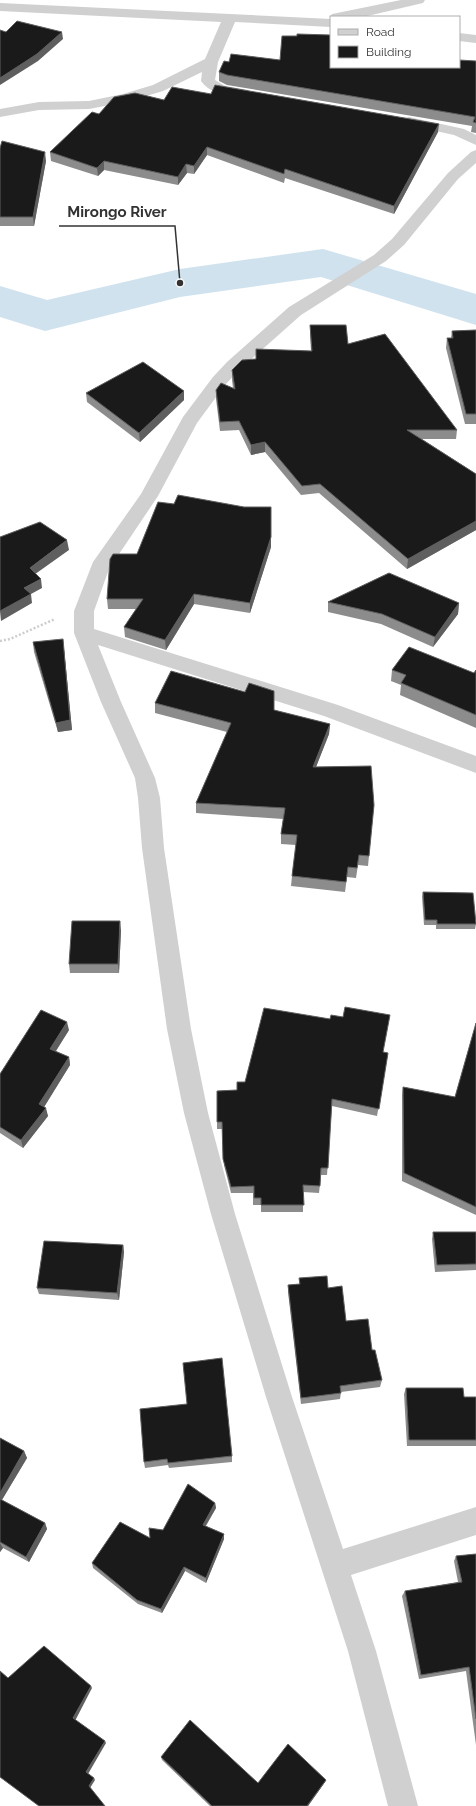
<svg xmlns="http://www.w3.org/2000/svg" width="476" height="1806" font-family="Raleway,sans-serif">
	<rect width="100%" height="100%" fill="#fff"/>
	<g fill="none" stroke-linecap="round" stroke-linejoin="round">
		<!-- river -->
		<path fill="#cfe2ee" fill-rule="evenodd" d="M323,249L476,294V325L321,277L180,297L45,331L0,317V286L47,300L180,269Z"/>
		<!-- path -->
		<path stroke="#cdcdcd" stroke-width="2.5" stroke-dasharray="2 2" stroke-linecap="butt" d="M0,641L10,639L55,619"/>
		<!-- minor -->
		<g fill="#d0d0d0" fill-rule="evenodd">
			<path d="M401,0H425L423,3L363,17H330L332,14L337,13Z"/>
			<path d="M0,3L331,19V27L235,22L218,62L215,80L225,86L248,90L250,93L248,96C234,100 210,94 201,81L202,72L163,91L126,102L89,109L39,110L0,117V109L39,102L89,101L123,94L153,85L205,59L221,22L0,11Z"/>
			<path d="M459,33L476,35V43L459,41Z"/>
			<path d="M409,117L464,129L476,135V145L454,135L404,124L402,121L404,118Z"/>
			<path d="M476,150V163L458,179L404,245L386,261L301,315L239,370L225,385L197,423L158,496L109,569L94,611V629L338,705L476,756V773L324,716L98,645L121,702L155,778L160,798L164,848L191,1029L208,1113L235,1214L292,1397L343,1549L476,1507V1535L351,1575L376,1651L418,1806H388L348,1651L266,1397L211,1214L184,1113L167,1029L142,848L138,798L135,778L101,702L74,633V611L93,562L141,494L183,417L213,377L227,362L289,307L374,255L392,239L448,173L471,152Z"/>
		</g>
	</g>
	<!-- wall -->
	<g fill="#8c8c8c">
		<path d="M476,61V133L471,132L472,126L227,85L219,81V72L229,62L331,67Z"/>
		<path d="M211,94L438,132L394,214L285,178L284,183L207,155L194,174L187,173L178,185L104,170L98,176L51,161L50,152L99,114L164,100Z"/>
		<path d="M0,148L46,161L34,226H0Z"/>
		<path d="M310,325L348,344L457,430L456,439H422L476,474V530L407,569L319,493L301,495L265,452L251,455L239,430L220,431L216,399V390L233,388L232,380V370L256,359L311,351L310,334Z"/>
		<path d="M476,330V424H465L446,348L447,338H451L452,331Z"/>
		<path d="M86,393L184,400L140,442L87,402Z"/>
		<path d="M271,537V547L250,613L194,604L166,650L125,637L124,627L136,609H108L107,599L137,554Z"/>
		<path d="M328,602L459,603L458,614L433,647L381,624L328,612Z"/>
		<path d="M33,642L64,649L72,730L58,732L34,652Z"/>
		<path d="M392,670L474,673L476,670V728L400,695L401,685L391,681Z"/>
		<path d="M155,703L274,710L330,724L329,734L316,767L374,805L368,866L358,865L356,878L347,877L345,892L291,886L292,876L296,845L281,844V834L283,819L196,813V803L227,732L155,713Z"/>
		<path d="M423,892L476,924L475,929H436V925H424L422,897Z"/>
		<path d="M121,930L119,973H70L69,964Z"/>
		<path d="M476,1023V1215L402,1181V1095L403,1087L455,1097Z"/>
		<path d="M69,1030L56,1051L69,1057L70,1065L44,1107L48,1116L23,1148L0,1133V1074Z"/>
		<path d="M383,1052L388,1053L377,1116L332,1106L327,1175H321L319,1193L303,1192V1212H261V1205H253V1193H231L224,1165L222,1129H217V1091L237,1090L245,1082Z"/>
		<path d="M433,1232H476V1270L435,1272L432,1239Z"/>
		<path d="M123,1245L124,1252L119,1300L39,1294L37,1288Z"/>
		<path d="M299,1278L328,1288L346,1321L372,1350L382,1380L380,1387L341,1392L340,1399L301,1404L288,1292V1285L299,1284Z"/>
		<path d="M406,1388L464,1397H476V1446H407L404,1394Z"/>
		<path d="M140,1409L232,1456V1462L169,1468L168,1465L145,1468L144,1462Z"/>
		<path d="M0,1438L24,1451L27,1458L2,1500L45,1523L47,1529L29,1562L3,1548L0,1552Z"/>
		<path d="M215,1503L216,1508L206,1526L224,1534V1539L206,1583L185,1571L162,1613L138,1604L93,1568L92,1563L150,1538L163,1530Z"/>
		<path d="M476,1554V1745L466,1671L419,1679L402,1596L405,1591L458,1582L454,1561L456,1556Z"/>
		<path d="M161,1757L258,1783L326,1780L325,1782L308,1806H210L162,1760Z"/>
	</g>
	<!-- shaded-wall -->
	<g fill="#5f5f5f">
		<path d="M62,32L63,39L38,61L0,85V78Z"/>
		<path d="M439,124L438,132L394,214V206Z"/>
		<path d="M207,147V155L194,174V166Z"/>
		<path d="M45,152L46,161L34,226L33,217Z"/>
		<path d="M104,161V170L98,176L97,168Z"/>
		<path d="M186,164L187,173L178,185V177Z"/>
		<path d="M184,391V400L140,442L139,433Z"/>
		<path d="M265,442V452L251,455V445Z"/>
		<path d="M476,521V530L407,569L408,559Z"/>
		<path d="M271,537V547L250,613V603Z"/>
		<path d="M67,540L69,550L31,577L30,568Z"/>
		<path d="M41,579L42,588L31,594L32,603L1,621L0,611L24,588Z"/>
		<path d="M194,594V604L166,650L165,640Z"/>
		<path d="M459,603L458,614L433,647L435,637Z"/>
		<path d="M63,639L72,730L58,732L56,723Z"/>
		<path d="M330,724L329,734L312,777L313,767Z"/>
		<path d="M120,921L121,930L119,973L118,964Z"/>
		<path d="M67,1022L69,1030L52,1057L50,1049Z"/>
		<path d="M69,1057L70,1065L41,1112L39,1104Z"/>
		<path d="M46,1108L48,1116L23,1148L21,1140Z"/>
		<path d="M123,1245L124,1252L119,1300L117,1293Z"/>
		<path d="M24,1451L27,1458L0,1503V1493Z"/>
		<path d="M215,1503L216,1508L203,1530V1525Z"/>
		<path d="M45,1523L47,1529L29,1562L26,1557Z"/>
		<path d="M224,1534V1539L206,1583V1578Z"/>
		<path d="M0,1543L3,1548L0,1552Z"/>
		<path d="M184,1567L185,1571L162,1613L161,1609Z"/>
		<path d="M91,1686L92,1688L75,1721L73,1718Z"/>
		<path d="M105,1741L106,1743L88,1774L86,1772Z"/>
		<path d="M94,1778L95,1780L90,1788L89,1786Z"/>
		<path d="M326,1780L325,1782L308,1806H307Z"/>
	</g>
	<!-- building -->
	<g fill="#1a1a1a" stroke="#5f5f5f">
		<path d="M17,21L62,32L37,54L0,78V30L6,32Z"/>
		<path d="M297,34L331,35V67H459V60L476,61V123L473,122L475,117L227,75L219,72L224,61L229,62L231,54L280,60L282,36H297Z"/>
		<path d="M215,85L439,124L394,206L285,169L284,174L207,147L194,166L186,164L178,177L104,161L97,168L50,152L92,112L99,114L114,97L135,93L164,100L172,87L211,94Z"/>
		<path d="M2,141L45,152L33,217H0V148Z"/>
		<path d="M310,325H346L348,344L385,334L457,430H407L476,474V521L408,559L320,484L302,486L265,442L251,445L239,421L220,422L216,390L221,383L235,389L232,370L242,360L256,359V349L312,351Z"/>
		<path d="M476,330V414H466L447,338H453L452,331Z"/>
		<path d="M143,362L184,391L139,433L86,393Z"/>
		<path d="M178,495L244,507H271V537L250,603L194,594L165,640L124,627L143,599H107L110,559L113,554H137L158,502L174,504Z"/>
		<path d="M40,522L67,540L30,568L41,579L24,588L31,594L0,611V537Z"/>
		<path d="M389,573L459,603L435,637L382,614L328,602Z"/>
		<path d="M63,639L70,720L56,723L33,642Z"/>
		<path d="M409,647L474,673L476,670V715L401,683L406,675L392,670Z"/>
		<path d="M171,671L245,692L249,683L274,691V710L330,724L313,767L371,766L374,805L369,856L359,855L357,868L348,867L346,882L292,876L297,835L281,834L285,808L196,803L231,723L155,703Z"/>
		<path d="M423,892L473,893L476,924H437V920H425Z"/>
		<path d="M72,921H120L118,964H69Z"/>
		<path d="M345,1007L390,1015L383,1052L388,1053L379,1109L332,1099L328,1168H321L320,1186L303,1185L304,1205H261V1198H254V1186L231,1187L223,1159L222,1122H217V1091L237,1090V1082H245L264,1008L330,1019L331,1015L343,1017Z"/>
		<path d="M41,1010L67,1022L50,1049L69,1057L39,1104L46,1108L21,1140L0,1127V1074Z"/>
		<path d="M476,1023V1207L404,1173L403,1087L455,1097Z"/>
		<path d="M433,1232H476V1264L437,1265Z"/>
		<path d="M44,1241L123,1245L117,1293L37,1288Z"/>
		<path d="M327,1276L328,1288L342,1286L346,1321L368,1319L372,1350H375L382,1380L340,1386L341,1393L301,1398L288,1285L300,1284L299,1278Z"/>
		<path d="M222,1358L232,1456L168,1463L167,1459L144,1462L140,1409L187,1404L183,1363Z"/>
		<path d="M406,1388H463L464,1397H476V1440H409Z"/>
		<path d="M0,1438L24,1451L0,1493Z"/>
		<path d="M188,1484L215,1503L203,1525L224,1534L206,1578L184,1567L161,1609L137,1600L92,1563L120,1522L150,1538L149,1528L163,1530Z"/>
		<path d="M0,1499L45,1523L26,1557L0,1542Z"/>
		<path d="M476,1554V1719L469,1667L421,1675L405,1591L462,1582L456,1556Z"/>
		<path d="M44,1646L91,1686L73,1718L105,1741L86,1772L94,1778L89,1786L105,1806H39L0,1777V1671L8,1678Z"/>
		<path d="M190,1720L258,1783L288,1744L326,1780L307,1806H212L161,1757Z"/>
	</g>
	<!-- callouts -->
	<path fill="none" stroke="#333" stroke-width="1.5" d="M180 283L175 226H59"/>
	<circle fill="#333" stroke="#fff" stroke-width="1.5" cx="180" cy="283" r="4"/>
	<g font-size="15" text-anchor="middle" font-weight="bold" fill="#333" stroke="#fff" stroke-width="4" stroke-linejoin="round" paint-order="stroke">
		<text x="117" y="217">Mirongo River</text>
	</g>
	<!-- legend -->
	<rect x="330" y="16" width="130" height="52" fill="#ffffff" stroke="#adadad"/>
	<rect x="338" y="29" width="20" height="6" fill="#d0d0d0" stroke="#adadad"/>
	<text x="366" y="36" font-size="12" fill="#333333">Road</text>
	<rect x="338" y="46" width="20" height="12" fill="#1a1a1a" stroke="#adadad"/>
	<text x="366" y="56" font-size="12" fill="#333333">Building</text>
</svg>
